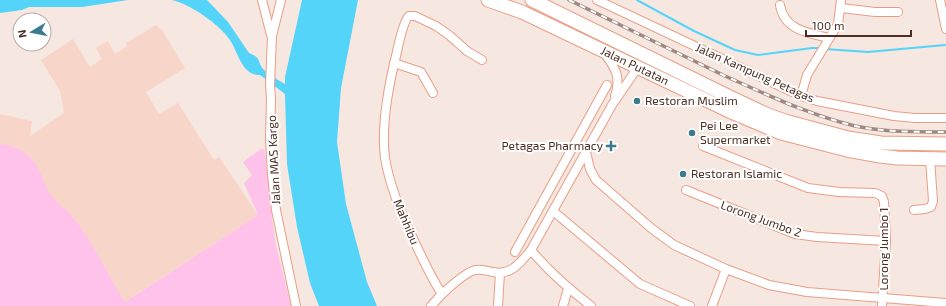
<svg xmlns="http://www.w3.org/2000/svg" width="946" height="306" font-family="'Exo 2',sans-serif">
	<rect width="100%" height="100%" fill="#f7e7e1"/>
	<!-- built -->
	<path fill="#f8d5c9" d="M156,25L162,30L185,68L146,92L159,114L178,103L214,160L219,157L258,215L132,297L137,306H0V114L32,121L30,136L64,113L60,91L41,60L73,39L90,67L102,59L96,48L108,41L115,54L127,46L126,43Z"/>
	<!-- green -->
	<path fill="#ffc2ea" d="M3,144C20,147 33,156 40,172C44,179 45,187 50,194C55,202 64,207 70,214C93,240 106,273 125,302L258,215L244,183L252,175L243,162L261,149H264L265,153L272,219L276,246L291,306H0V145Z"/>
	<!-- water -->
	<g fill="#53d4f8">
		<path d="M0,0H128L82,7H29L22,10L0,13Z"/>
		<path d="M172,0H207L228,22L249,53C262,58 257,62 263,69C269,75 278,80 285,84V77L302,0H358L341,88L337,142L346,204L367,282L377,306H319L310,283L297,227L287,164L285,94L260,75C242,76 238,52 230,40C219,24 190,4 172,0Z"/>
	</g>
	<g fill="none" stroke-linecap="round" stroke-linejoin="round">
		<!-- stream -->
		<g stroke="#53d4f8" stroke-width="2">
			<path d="M637,0L694,31L735,50L758,55L812,48H821"/>
			<path d="M825,49L868,52L945,45"/>
		</g>
		<!-- minor casing -->
		<g stroke="#e89e85" stroke-width="10">
			<g id="minor">
				<path d="M262,0L271,35"/>
				<path d="M281,0L272,36L270,85L271,99L270,139L272,175L276,210L296,306"/>
				<path d="M597,0L801,96L817,101L894,116L915,118H946"/>
				<path d="M940,0L946,29"/>
				<path d="M780,5C784,30 808,33 829,38"/>
				<path d="M841,8L875,12H898"/>
				<path d="M605,54C616,69 621,77 615,96"/>
				<path d="M482,60L467,51L449,35L436,26L415,16H409C403,21 398,47 396,56C388,88 381,125 385,158C390,188 402,216 415,243C424,261 431,278 442,294C450,287 464,273 475,270C481,269 487,271 493,272C511,276 521,262 531,250L612,105L638,67"/>
				<path d="M394,63L421,72L433,93"/>
				<path d="M801,96L807,75L838,24L841,0"/>
				<path d="M703,146L808,188L839,192L875,193L882,196L884,202L886,241L882,306"/>
				<path d="M586,152L590,169L596,180L651,228L674,245L726,269L769,285L807,292L946,303"/>
				<path d="M686,190L795,234L817,237L886,241"/>
				<path d="M914,210L925,209L931,207L933,201L930,159"/>
				<path d="M553,211L640,284L690,306"/>
				<path d="M531,250C549,272 569,289 591,306"/>
				<path d="M515,252L607,85"/>
				<path d="M431,306L442,294"/>
				<path d="M498,306L500,273"/>
				<path d="M563,306L568,289"/>
				<path d="M712,306L726,269"/>
			</g>
		</g>
		<!-- trunk casing -->
		<g stroke="#e89e85" stroke-width="15">
			<g id="trunk">
				<path id="s1" d="M488,0L522,12L729,111L781,133L847,150L880,156L897,158L946,159"/>
				<path d="M532,0L734,99L768,115L785,121L848,138L881,143L946,144"/>
			</g>
		</g>
		<!-- minor -->
		<use href="#minor" stroke="#fff" stroke-width="8"/>
		<!-- trunk -->
		<use href="#trunk" stroke="#fff" stroke-width="13"/>
		<!-- rail casing -->
		<g stroke="#a08981" stroke-width="3.5">
			<path id="rail" d="M569,0C621,25 673,51 725,76C768,95 809,115 855,126C883,132 917,132 946,132"/>
		</g>
		<!-- rail -->
		<use href="#rail" stroke="#fff" stroke-width="2" stroke-dasharray="6" stroke-linecap="butt"/>
	</g>
	<!-- markers -->
	<g fill="#3a7b8e" stroke="#fff" stroke-width="1.5">
		<circle cx="637" cy="101" r="4"/>
		<circle cx="692" cy="133" r="4"/>
		<path d="M609 140h4v4h4v4h-4v4h-4v-4h-4v-4h4z"/>
		<circle cx="683" cy="174" r="4"/>
	</g>
	<g text-anchor="middle" stroke-width="4" stroke-linejoin="round" paint-order="stroke">
		<!-- street labels -->
		<g font-size="12" fill="#4c2e24" stroke="#fff">
			<text dy="4" stroke="none"><textPath href="#s1" startOffset="161">Jalan Putatan</textPath></text>
			<text transform="translate(755 73) rotate(24)" y="4">Jalan Kampung Petagas</text>
			<text transform="translate(274 160) rotate(-93)" y="4">Jalan MAS Kargo</text>
			<text transform="translate(761 219) rotate(20)" y="4">Lorong Jumbo 2</text>
			<text transform="translate(406 222) rotate(67)" y="4">Mahhibu</text>
			<text transform="translate(884 249) rotate(-90)" y="4">Lorong Jumbo 1</text>
		</g>
		<!-- poi labels -->
		<g font-size="12" fill="#4c2e24" stroke="#fff" text-anchor="start">
			<text x="645" y="105">Restoran Muslim</text>
			<text x="700" y="130">Pei Lee<tspan x="700" dy="14">Supermarket</tspan></text>
			<text x="603" y="150" text-anchor="end">Petagas Pharmacy</text>
			<text x="691" y="178">Restoran Islamic</text>
		</g>
	</g>
	<!-- north arrow -->
	<g transform="translate(32 32) rotate(260)"><circle r="19" fill="#ffffff" stroke="#b7aba7"/>
	<path d="M0-3L7 15L0 10L-7 15Z" fill="#3a7b8e"/>
	<text y="-6" font-size="11" font-weight="bold" text-anchor="middle" fill="#4c2e24">N</text>
	</g>
	<!-- scale -->
	<path d="M806 30v6h105v-6" fill="none" stroke="#4c2e24" stroke-width="2"/>
	<text x="812" y="30" font-size="12" fill="#4c2e24" stroke="#ffffff" stroke-width="3" paint-order="stroke">100 m</text>
</svg>
